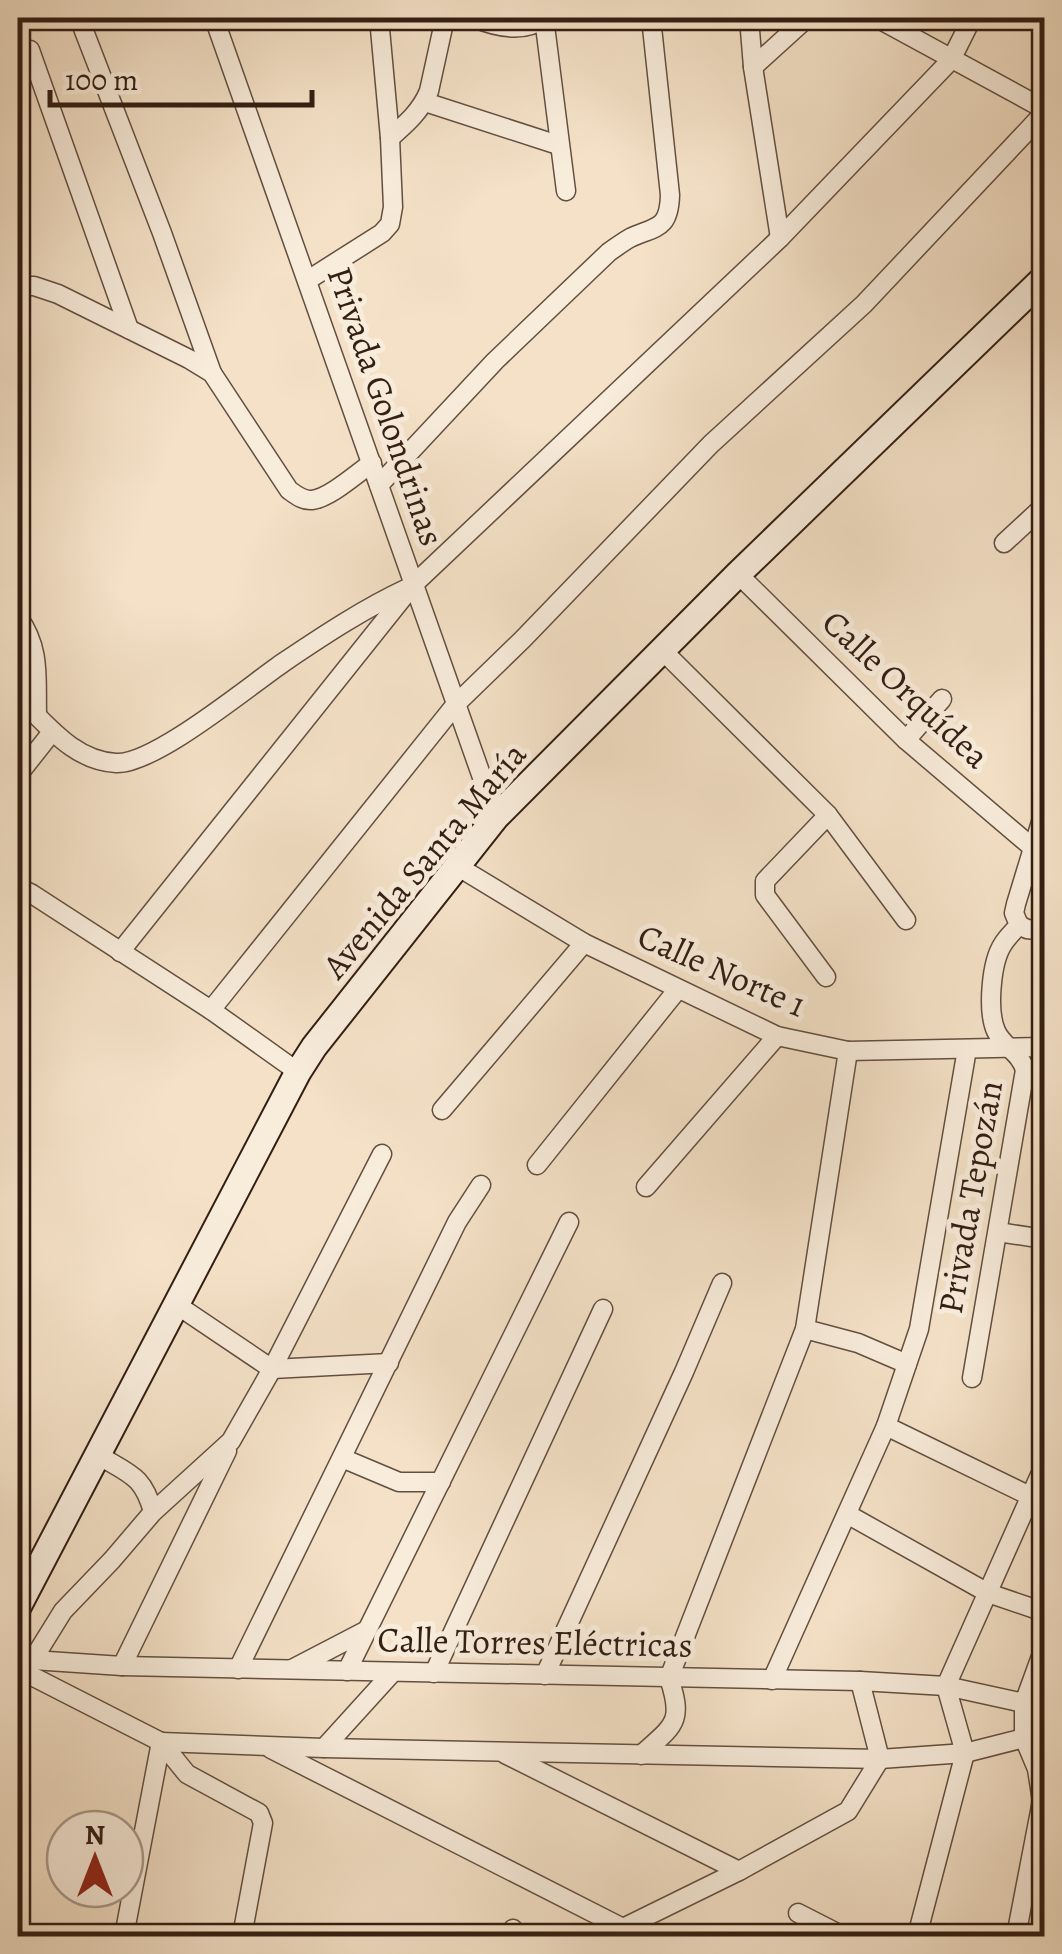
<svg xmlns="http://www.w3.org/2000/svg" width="1062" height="1954" font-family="Alegreya,serif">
	<rect width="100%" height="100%" fill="#f4e1c7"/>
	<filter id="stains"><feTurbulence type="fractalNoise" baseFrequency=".002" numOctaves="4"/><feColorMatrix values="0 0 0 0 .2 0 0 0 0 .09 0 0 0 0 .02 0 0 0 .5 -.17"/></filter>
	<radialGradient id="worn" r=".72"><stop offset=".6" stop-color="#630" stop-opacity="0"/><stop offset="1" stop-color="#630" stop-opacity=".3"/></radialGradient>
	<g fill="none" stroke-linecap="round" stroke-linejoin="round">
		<!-- street casing -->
		<g stroke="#634f40" stroke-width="21">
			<g id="street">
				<path d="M79,18L162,233L212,373"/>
				<path d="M214,18L496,817"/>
				<path d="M474,18C496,27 524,34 544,18L566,191"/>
				<path d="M749,18L753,67L780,238"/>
				<path d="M877,18L1044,109"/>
				<path d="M30,50L129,329"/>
				<path d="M753,67L807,18"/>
				<path d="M425,102L558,145"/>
				<path d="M390,138C406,124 421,111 429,91L445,18"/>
				<path d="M308,280L382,233L390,224L393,207L390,138L379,18"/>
				<path d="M18,286H34L58,294L189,359L212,373L289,490C296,495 303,501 312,500C330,498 357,473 372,463"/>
				<path d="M379,485L495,361L609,252C616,247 623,242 630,238C656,226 669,230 670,195L651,18"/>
				<path d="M1004,543L1044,506"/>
				<path d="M738,574L906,740L1033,848"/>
				<path d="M18,617C41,649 36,677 37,714"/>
				<path d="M662,650L828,815L906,920"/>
				<path d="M18,697C46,723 73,761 116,763C154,765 249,686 284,662C324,635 365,608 408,588"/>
				<path d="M906,740L942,699"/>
				<path d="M18,775L52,732"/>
				<path d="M457,866L584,943L777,1036L848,1051L1044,1047"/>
				<path d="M18,891L24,890L32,894L211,1010L298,1072"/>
				<path d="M1019,925L1027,929L1044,931"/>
				<path d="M120,952L413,585L780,238L951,60L972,18"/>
				<path d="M826,977L765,895V881L828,815"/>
				<path d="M211,1010L456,704L523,639L711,444L864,304L1044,113"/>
				<path d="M442,1110L584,943"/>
				<path d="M537,1165L678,989"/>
				<path d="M646,1187L777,1036"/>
				<path d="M998,1232L1044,1239"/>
				<path d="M177,1305L272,1369L389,1363"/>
				<path d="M805,1329L858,1343L907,1364"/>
				<path d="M972,1378L1025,1070C1020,1052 1003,1047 996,1031C987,1011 991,962 1003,944C1007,937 1014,931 1019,925L1014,913L1016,904L1044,812"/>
				<path d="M886,1426L1032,1497"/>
				<path d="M98,1455C129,1474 143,1475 153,1512"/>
				<path d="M342,1458L399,1482H441"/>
				<path d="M847,1514L988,1593L1044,1612"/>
				<path d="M18,1659L122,1666L860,1681L946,1686L1024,1703L1044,1717"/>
				<path d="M32,1661L63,1611L112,1560L153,1512L231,1441L272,1369L382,1154"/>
				<path d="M122,1666L227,1451"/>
				<path d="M18,1669L161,1742L187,1774L259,1813L263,1823L242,1936"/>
				<path d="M238,1669L457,1222L481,1185"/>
				<path d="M292,1669L367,1630"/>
				<path d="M347,1671L569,1222"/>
				<path d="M434,1673L603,1309"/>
				<path d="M545,1675L684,1372L722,1283"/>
				<path d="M772,1680L886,1426L919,1329L967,1049"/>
				<path d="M161,1742L324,1748L880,1759L965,1753L1044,1733"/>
				<path d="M324,1748L393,1672"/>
				<path d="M271,1749L623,1928"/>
				<path d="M505,1754L739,1871"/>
				<path d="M641,1755C674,1725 684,1723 669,1678L805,1329L848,1051"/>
				<path d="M798,1913L843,1936"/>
				<path d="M124,1936L161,1742"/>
				<path d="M512,1936L513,1929"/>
				<path d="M623,1936V1928L739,1871L848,1811L880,1759L860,1681"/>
				<path d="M917,1936L965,1753L946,1686L1044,1466"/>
				<path d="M1016,1936L1042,1801L1037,1769L1024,1738V1703L1044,1648"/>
			</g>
		</g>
		<!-- secondary casing -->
		<g stroke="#331e13" stroke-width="29">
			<path id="secondary" d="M18,1607L298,1072L314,1047L496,817L738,574L1044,278"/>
		</g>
		<!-- street -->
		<use href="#street" stroke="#f8ecdb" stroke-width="18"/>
		<!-- secondary -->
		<use href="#secondary" stroke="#f8ecdb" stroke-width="25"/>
	</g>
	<g text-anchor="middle" stroke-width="10" stroke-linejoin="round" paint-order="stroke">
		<!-- street labels -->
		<g font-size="35" fill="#331e13" stroke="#f8ecdb">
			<text transform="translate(386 406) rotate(71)" y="12">Privada Golondrinas</text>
			<text transform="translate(906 689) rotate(43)" y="12">Calle Orquídea</text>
			<text transform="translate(424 860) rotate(-50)" y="12">Avenida Santa María</text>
			<text transform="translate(722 970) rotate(24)" y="12">Calle Norte 1</text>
			<text transform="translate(970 1197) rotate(-80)" y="12">Privada Tepozán</text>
			<text transform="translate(535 1642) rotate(1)" y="12">Calle Torres Eléctricas</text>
		</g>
	</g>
	<!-- margin -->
	<rect width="1062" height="1954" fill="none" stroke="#f4e1c7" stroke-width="60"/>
	<rect x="20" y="20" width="1022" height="1914" fill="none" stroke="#331e13" stroke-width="5"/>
	<rect x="30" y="30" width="1002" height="1894" fill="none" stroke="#331e13" stroke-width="2.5"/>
	<!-- north arrow -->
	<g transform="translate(95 1859)"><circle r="48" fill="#f8ecdb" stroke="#a99a8b" stroke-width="2.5"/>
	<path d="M0-8L18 38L0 25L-18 38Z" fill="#8f2418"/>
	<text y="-15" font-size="28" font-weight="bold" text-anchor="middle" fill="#331e13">N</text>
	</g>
	<!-- scale -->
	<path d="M50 90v15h262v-15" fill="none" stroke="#331e13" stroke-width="5"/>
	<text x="65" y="90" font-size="30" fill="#331e13" stroke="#f8ecdb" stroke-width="8" paint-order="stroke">100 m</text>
	<rect width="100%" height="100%" filter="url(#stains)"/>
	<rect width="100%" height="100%" fill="url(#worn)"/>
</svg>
